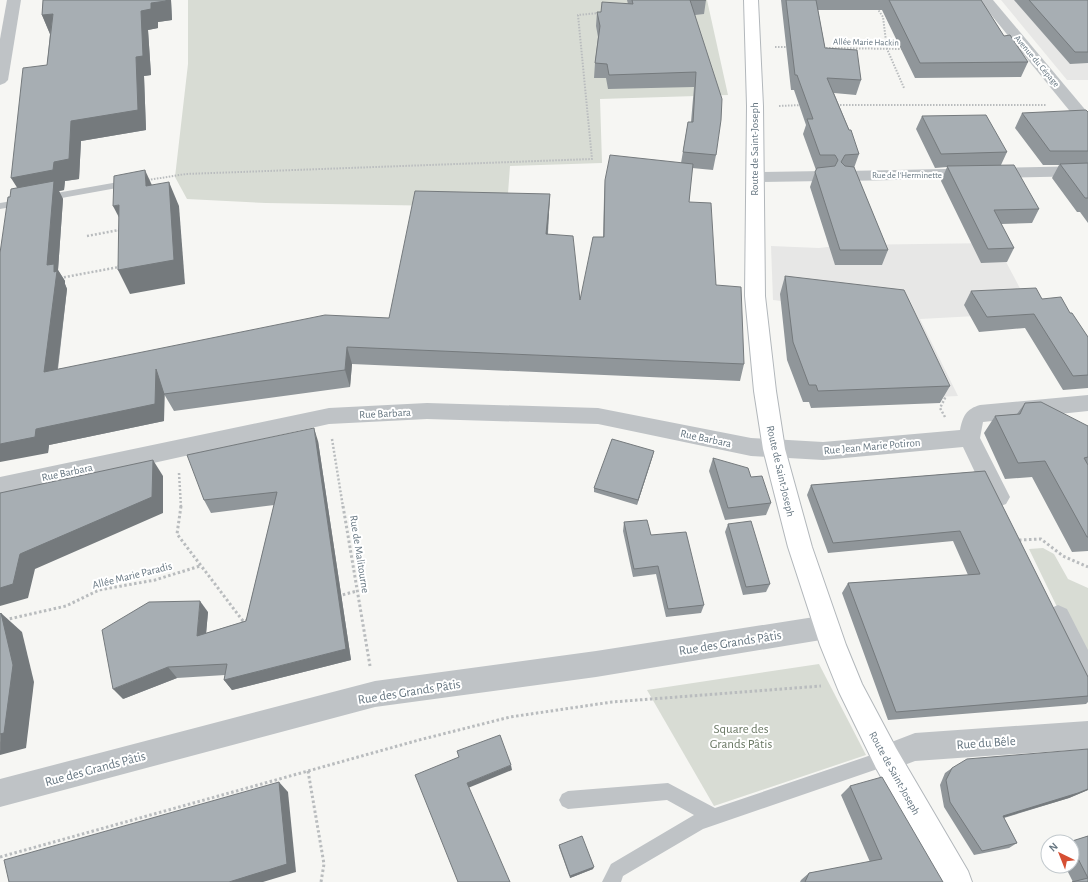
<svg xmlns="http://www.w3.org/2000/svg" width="1088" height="882" font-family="'Alegreya Sans',sans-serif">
	<rect width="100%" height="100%" fill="#f6f6f3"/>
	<!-- built -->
	<g fill="#e7e7e6">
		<path d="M1001,0H1088V80H1067Z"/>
		<path d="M996,243L1033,313L920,319L958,396L937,397L781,301L773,300L771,246L819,248L844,245Z"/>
	</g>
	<!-- green -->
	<g fill="#d8dcd4">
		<path d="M188,0H707L728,95L600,99L602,163L510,166L507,207L266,203L187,199L175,177L188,64Z"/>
		<path d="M1043,548L1054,554L1068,579L1088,588V671L1029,549Z"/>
		<path d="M819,664L866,755L714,806L647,690Z"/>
	</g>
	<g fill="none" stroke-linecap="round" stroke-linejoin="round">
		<!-- secondary casing -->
		<g stroke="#b2b7bb" stroke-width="2">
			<path id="secondary" d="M744,0H758L763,106L765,296L776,391L785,449L812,547L846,645L862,684L896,748L968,871L972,882H940L876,768L839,692L820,645L788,547L763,449L754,391L745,296L747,106Z"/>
		</g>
		<!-- path-far2 -->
		<g stroke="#b9bcbe" stroke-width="2" stroke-dasharray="1.5 1.5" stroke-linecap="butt">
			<path d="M877,8L883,17L887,49L904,88"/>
			<path d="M775,47H788"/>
			<path d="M823,48L904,49"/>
			<path d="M837,105H1046"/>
			<path d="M779,106L802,105"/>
			<path d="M148,180L186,174L592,159L578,15L599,13"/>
		</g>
		<!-- path-far1 -->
		<g stroke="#b9bcbe" stroke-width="2.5" stroke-dasharray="2 2" stroke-linecap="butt">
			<path d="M87,236L119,230V233"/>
			<path d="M60,278L119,267V264"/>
			<path d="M945,417L940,408L946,396"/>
			<path d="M332,439L343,507"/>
			<path d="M179,473L181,507"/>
		</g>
		<!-- path -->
		<g stroke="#b9bcbe" stroke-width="3" stroke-dasharray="2.5 2.5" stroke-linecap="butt">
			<path d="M181,506L177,534L243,621L248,620"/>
			<path d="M343,506L370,666"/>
			<path d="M1019,540L1041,539L1063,556L1088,567"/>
			<path d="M338,596L357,591"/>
			<path d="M0,621L66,606L99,590L155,580L200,566"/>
			<path d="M308,771L324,864L321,882"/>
			<path d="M0,857L419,740L510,717L612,702L821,686"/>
		</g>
		<!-- lane -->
		<g fill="#bfc3c6" fill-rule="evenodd">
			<path d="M124,181L128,182L129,184L128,186L45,201L40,198L45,195Z"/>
			<path d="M24,199L28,200L29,202L28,204L0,209V203Z"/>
			<path d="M886,750L892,752L894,758L892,764L703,829L623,876L621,882H602L611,864L694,815L667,800L568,809L562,806L559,800L562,794L568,791L668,783L715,808Z"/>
		</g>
		<!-- street -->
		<g fill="#bfc3c6" fill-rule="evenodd">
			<path d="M7,0H21L8,80L5,83L0,85V39Z"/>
			<path d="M979,0H993L1088,113V128L1082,126Z"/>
			<path d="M1088,166V176L846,181L840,180L838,176L840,172L846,171Z"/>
			<path d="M824,171L830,172L832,176L830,180L824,181L755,182L749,181L747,177L749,173L755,172Z"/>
			<path d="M1088,395V411L983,422L980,438L1010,497L1006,504L998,507L990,504L963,447L823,460L751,456L598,424L427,419L329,424L0,497V477L329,408L427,403L598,408L751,438L823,442L960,430C963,416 966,409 980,405Z"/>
			<path d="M1058,605L1067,609L1088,650V690L1079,686L1045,617L1049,609Z"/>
			<path d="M827,615L836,619L840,627L836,635L827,639L596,677L375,707L0,807V779L375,681L596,651Z"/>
			<path d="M1088,721V749L915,761L886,772L876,768L872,758L876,748L915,733Z"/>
		</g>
		<!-- secondary -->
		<use href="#secondary" fill="#fff" fill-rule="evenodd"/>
	</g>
	<!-- wall -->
	<g fill="#90969a">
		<path d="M43,0H171L172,20L158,22V28L148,30L151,75L144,76L146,130L81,141L79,179L65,181L64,190L59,191L63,199L58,270L65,281V284L67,289L58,369L389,318L550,194L549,212L548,234L580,300L603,237L604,197L605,180L681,163L688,122H691L694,87L608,89L606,78H594L595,63L598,37L596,26L597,12H601L628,4L627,0H706L704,14L695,15L716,155L713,170L692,168L689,202L716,285L744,364L740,381L352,364L350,387L174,411L164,394V421L49,445L48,453L10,197L17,188L47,65L50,34L42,15Z"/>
		<path d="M781,0H981L1004,36L1028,62L1021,77L915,78L882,10H818L825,48L861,80L856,95L834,93L859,154L854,168L888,250L882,265H835L810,187L815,172L816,170L803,134L806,125L794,90H791Z"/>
		<path d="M1014,0H1088V63L1070,64Z"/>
		<path d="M1088,112V223L1080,212H1077L1052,178L1059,165H1043L1015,128L1022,113Z"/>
		<path d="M922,116L1007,152L1001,165L1039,209L1032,223L1001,224L1014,248L1007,262L981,263L941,181L947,167L935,168L916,129Z"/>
		<path d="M785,276L950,386L940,403L811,408L809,402H803L787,360L780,294Z"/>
		<path d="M971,291L1042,299L1070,313L1088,337V388L1063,390L1025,328L979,332L964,305Z"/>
		<path d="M1025,403L1088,426V551L1072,552L1032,477L1005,479L984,433L995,416L1017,414Z"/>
		<path d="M318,441L351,660L232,690L224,680L225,675L177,678L123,699L208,612L206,633L246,621L274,505L211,513L204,500Z"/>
		<path d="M653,455L637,505L594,492V488Z"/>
		<path d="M713,458L751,477L771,503L766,515L725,520L709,471Z"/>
		<path d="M985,471L1088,677V702L1086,704L888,720L842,593L848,583L968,575L953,541L828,553L807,495L811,485Z"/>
		<path d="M624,522L651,535L704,605L701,613L666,617L656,574L633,577L623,531Z"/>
		<path d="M728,524L770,584L766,592L743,595L725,532Z"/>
		<path d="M1088,749V790L1069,798L1004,818L1017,843L1009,848L974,855L944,807L940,785L945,773L952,768Z"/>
		<path d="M850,786L943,882H800L801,880L809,873L870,862L841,795Z"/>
		<path d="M1088,836V882H1073L1065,866H1072V842Z"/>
		<path d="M559,845L593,869L570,878L559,847Z"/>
	</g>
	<!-- shaded-wall -->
	<g fill="#757a7d">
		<path d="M166,0H171L172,20L158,22V28L148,30L151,75L144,76L146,130L81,141L79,179L65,181L64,190L59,191L63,199L58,270L65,281V284L67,289L55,389L44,372L47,265L23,197L11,178L54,162L71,121L136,57L141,11L151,3Z"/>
		<path d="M53,14L50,34L42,15Z"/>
		<path d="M145,170L156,194L146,186Z"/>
		<path d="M169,182L179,206L185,284L130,294L118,270Z"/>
		<path d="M550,194L549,212L546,252V234Z"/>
		<path d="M119,205L125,229L113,206Z"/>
		<path d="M347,347L352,364L350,387L345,370Z"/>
		<path d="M156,369L165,386L164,421L49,445L48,453L0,462V444L36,429Z"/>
		<path d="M314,428L318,441L351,660L232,690L224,680L346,649Z"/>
		<path d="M654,451L653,455L637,505L638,500Z"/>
		<path d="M153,460L163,476V513L35,569L28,598L0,606V588L20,554Z"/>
		<path d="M200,601L208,612L205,646L197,636Z"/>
		<path d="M1,613L22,632L34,682L26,748L0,755Z"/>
		<path d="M168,667L177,678L123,699L113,689Z"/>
		<path d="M511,765L512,770L468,788L467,783Z"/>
		<path d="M279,782L288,792L296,872L263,882H229Z"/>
		<path d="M1088,789V790L1069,798L995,820L1003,816Z"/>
		<path d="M594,867L593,869L570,878V876Z"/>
	</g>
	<!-- building -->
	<g fill="#a7aeb3" stroke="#757a7d">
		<path d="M43,0H166V1L151,3V9L141,11L143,56L136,57L138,110L71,121L69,159L54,162L53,170L11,178L23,68L47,65L53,14L42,15Z"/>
		<path d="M632,0H706H690L722,99L721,120L716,155L683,152L688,122H693L696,72L609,75L607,64L595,63L600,26L597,12H601L602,2L633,4Z"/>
		<path d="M786,0H816L825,48L857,50L861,80L827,78L849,130H851L859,154L845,155L841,162L845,166L854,167L888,250H840L815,172L817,168L835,166L838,160L835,155H820L807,119H813L797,75H795Z"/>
		<path d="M889,0H981L1004,36L1010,35L1028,62L920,63Z"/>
		<path d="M1029,0H1088V52H1075Z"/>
		<path d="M1086,110L1088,112V151H1050L1022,113Z"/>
		<path d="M986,115L1007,152L941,154L922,116Z"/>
		<path d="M610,155L693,164L689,202L711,203L716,285L741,287L744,364L347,347L345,370L164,394L156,369L155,404L36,429L35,437L0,444V253L8,197H10L11,189L54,181L47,265L54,264V272L57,271L44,372L325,315L389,318L415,191L550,194L546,234L573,236L580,300L593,237H604L605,180Z"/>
		<path d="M1088,163V198H1085L1060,164Z"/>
		<path d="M1014,165L1039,209L994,210L1014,248L988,249L947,166Z"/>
		<path d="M145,170L146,186L169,182L174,260L118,270L119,205L113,206L114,176Z"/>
		<path d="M785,276L904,290L950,386L818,391L816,385H809L793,342Z"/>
		<path d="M1036,288L1042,299L1061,297L1070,313H1072L1088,337V375L1073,376L1034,314L987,317L971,291Z"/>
		<path d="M1041,402L1088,426V457L1084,458L1088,465V537H1087L1045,461L1018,463L995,416L1020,414L1025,403Z"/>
		<path d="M314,428L346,649L224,680L227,664L168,667L113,689L102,630L149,602L200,601L197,636L246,621L277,492L204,500L187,455Z"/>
		<path d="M612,439L654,451L638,500L594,488Z"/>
		<path d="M713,458L748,468L751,477L762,476L771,503L728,508Z"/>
		<path d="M153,460L152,497L20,554L13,584L0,588V493Z"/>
		<path d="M985,471L1088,677V696L896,712L848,583L980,574L960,531L833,543L811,485Z"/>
		<path d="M647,520L651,535L686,532L704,605L668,609L658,566L634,569L624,522Z"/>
		<path d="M751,521L770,584L746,587L728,524Z"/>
		<path d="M1,613L13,665L4,733L0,734V614Z"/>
		<path d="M500,735L511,765L467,783L510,882H458L415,775L459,757L457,751Z"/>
		<path d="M1088,749V789L1078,793L1003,816L1017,843L982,851L950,802L946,780L952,768L967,759Z"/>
		<path d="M882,777L943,882H805L809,873L882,859L850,786Z"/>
		<path d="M279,782L287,864L229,882H9L4,860Z"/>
		<path d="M582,836L594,867L570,876L559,845Z"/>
		<path d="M1088,836V878L1072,847V842H1069Z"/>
		<path d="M1088,878V882H1072Z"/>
	</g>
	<g text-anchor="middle" stroke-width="4" stroke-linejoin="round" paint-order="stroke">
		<!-- far-street labels -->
		<g font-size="9" fill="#677782" stroke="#fff">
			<text transform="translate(866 42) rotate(1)" y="3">Allée Marie Hackin</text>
			<text transform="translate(1037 61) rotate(50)" y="3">Avenue du Cépage</text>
			<text x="907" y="178">Rue de l'Herminette</text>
		</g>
		<!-- street labels -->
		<g font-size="11" fill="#677782" stroke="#fff">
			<text transform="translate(754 149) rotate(-90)" y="4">Route de Saint-Joseph</text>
			<text transform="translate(385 413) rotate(-3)" y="4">Rue Barbara</text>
			<text transform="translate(706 438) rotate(12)" y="4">Rue Barbara</text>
			<text transform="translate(872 446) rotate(-5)" y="4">Rue Jean Marie Potiron</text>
			<text transform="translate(781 471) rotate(77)" y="4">Route de Saint-Joseph</text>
			<text transform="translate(67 472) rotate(-12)" y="4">Rue Barbara</text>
			<text transform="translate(360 554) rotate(81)" y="4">Rue de Malitourne</text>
			<text transform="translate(132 575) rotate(-14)" y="4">Allée Marie Paradis</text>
			<text transform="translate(895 773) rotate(61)" y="4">Route de Saint-Joseph</text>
		</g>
		<!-- near-street labels -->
		<g font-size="13" fill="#677782" stroke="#fff">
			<text transform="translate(730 642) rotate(-9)" y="5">Rue des Grands Pâtis</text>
			<text transform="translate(409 691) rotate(-9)" y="5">Rue des Grands Pâtis</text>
			<text transform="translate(986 742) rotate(-4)" y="5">Rue du Bêle</text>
			<text transform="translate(95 768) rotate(-15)" y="5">Rue des Grands Pâtis</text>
		</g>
		<!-- near-park labels -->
		<g font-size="13" fill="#6b7965" stroke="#fff">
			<text x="741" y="733">Square des<tspan x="741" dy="15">Grands Pâtis</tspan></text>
		</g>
	</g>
	<!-- north arrow -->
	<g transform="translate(1060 854) rotate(317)"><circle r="19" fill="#ffffff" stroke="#c2c9cd"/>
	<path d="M0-3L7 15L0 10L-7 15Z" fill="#d64f33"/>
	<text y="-6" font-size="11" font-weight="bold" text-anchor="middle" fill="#677782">N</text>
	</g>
</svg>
